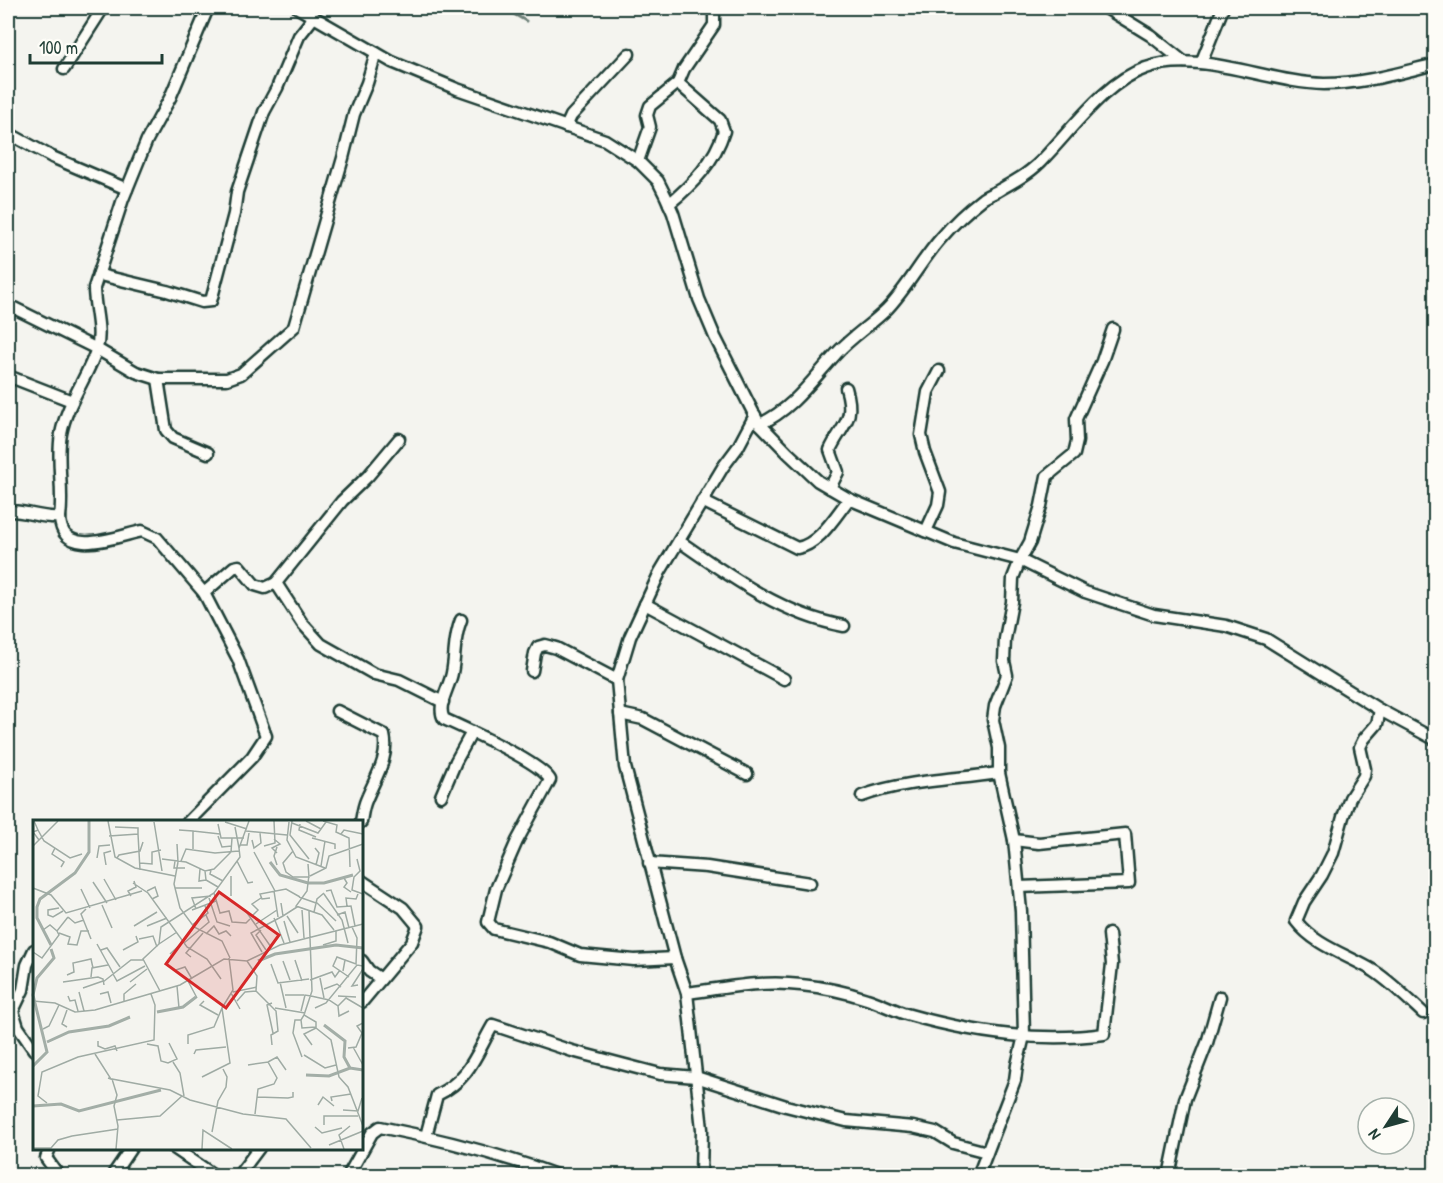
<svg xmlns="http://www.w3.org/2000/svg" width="1443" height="1183" font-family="'Patrick Hand',sans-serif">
	<rect width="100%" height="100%" fill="#f4f4ef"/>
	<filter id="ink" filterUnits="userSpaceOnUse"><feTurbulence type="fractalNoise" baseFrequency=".0167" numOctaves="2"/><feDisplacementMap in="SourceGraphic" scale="12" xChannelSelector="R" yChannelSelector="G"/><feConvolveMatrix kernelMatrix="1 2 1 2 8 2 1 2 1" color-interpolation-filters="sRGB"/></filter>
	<g filter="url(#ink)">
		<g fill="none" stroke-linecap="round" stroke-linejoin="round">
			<!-- stream -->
			<path stroke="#6e8179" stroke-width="3" d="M503,8L526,21"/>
			<!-- minor casing -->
			<g stroke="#1f3d34" stroke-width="15">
				<g id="minor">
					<path d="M298,8L392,62L457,89L605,140L638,161L658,181L666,197L673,213L699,299L715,337L758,422L788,453L818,481L830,488L849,499L954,543L1020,560L1085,592L1154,615L1226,626L1266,639L1380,710L1436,740"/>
					<path d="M1106,8L1150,35L1184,62"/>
					<path d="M1201,63L1223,8"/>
					<path d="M64,69L103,8"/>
					<path d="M566,127L571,116L629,54"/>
					<path d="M8,133L52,157L127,189"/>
					<path d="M638,161L650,127L647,115L650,106L678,83L684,69L714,25V14L711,8"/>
					<path d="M669,204C693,184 715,161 724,131L720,120L678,83"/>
					<path d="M99,273L104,276L167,291L202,302L211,301L234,214L237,192L264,112L277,88L299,36L314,17"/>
					<path d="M8,305L97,349L136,372L158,379H227L241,374L294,327L343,158L354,114L367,83L376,53"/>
					<path d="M8,376L72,401"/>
					<path d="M158,379L166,430L173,438L208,453"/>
					<path d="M760,424C793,409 812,380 836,354C851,337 871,325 887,309C908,287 922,259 942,237C953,224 968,210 981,200C987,195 995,193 1001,189C1017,180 1033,171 1045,157C1073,128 1106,81 1146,68C1200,49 1268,83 1324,84C1363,84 1398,73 1436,64"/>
					<path d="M830,488L838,472L830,450C842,424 856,421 846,388"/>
					<path d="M702,501L797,548C819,545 836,515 849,499"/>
					<path d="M8,511C25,510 41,519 60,517C64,488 56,461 61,434C67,402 88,377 97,348C102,330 94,308 94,288L123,199L147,140L170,98L208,8"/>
					<path d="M60,517C61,560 117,536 142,531L157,538L204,593L238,659L266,736L252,757L188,822"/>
					<path d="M926,531L938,505L940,492L925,452L921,435L928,392L939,371"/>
					<path d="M679,541C729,576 783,615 844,626"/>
					<path d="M276,583L302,623L321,644L374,674L399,680L443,702"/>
					<path d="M204,593L234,567L239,566L255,585L265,588L276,583L342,501L368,476L399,439"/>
					<path d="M645,604L784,679"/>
					<path d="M461,620C453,640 456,653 452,673C450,686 436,706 444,719C464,728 542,763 550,780L517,841L496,889L488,922L494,929L549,942L580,955L634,960L675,958"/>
					<path d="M532,671L535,653L538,647L545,645L556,648L617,680"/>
					<path d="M1380,710L1377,724L1364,739L1360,747L1365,769L1364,776L1350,798L1343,817L1333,853L1322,875L1304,902L1296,921C1315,946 1348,955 1374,971C1392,983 1407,998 1423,1013"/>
					<path d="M337,711L384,735C390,759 373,781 365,803C363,809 362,815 361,822"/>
					<path d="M620,714L643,719L747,774"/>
					<path d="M441,796L456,761L472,732"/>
					<path d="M862,796C906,780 953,780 999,773"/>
					<path d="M1014,840L1039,843L1125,834L1129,883L1019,887"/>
					<path d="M649,863L707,867L810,883"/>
					<path d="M362,881L403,908L418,926L412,942L362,1002"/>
					<path d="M34,950L27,965L23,990L13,1011L18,1027L34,1050"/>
					<path d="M362,961L369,971L381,979"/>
					<path d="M687,993C725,988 763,980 801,985C823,987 846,992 867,999C880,1003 893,1010 906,1014C969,1032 1039,1043 1104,1034L1112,964L1109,934"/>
					<path d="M426,1136L437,1095C470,1079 476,1054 493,1025L572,1051L660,1074L696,1077L786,1106L846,1121L913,1127L935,1132L953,1143L987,1152"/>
					<path d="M50,1148L46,1158L59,1176"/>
					<path d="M174,1148L215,1176"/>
					<path d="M112,1176L131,1148"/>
					<path d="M238,1176L259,1148"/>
					<path d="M348,1176L372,1133L380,1127C441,1139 500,1154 559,1176"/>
					<path d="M701,1176L702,1129L687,993L675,958L625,767L617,680L630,637L660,572L723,467L738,447L755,415"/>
					<path d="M978,1176L1015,1080L1017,1065L1024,1036L1021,911L1014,840L999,773V748L993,720L995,706L1007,675L1004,661L1005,639L1012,602L1013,578L1020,560L1030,542L1041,506L1047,476L1074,454L1077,441L1076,419L1102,361L1113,329"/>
					<path d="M1169,1176L1185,1099L1207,1043L1220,997"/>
				</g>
			</g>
			<!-- minor -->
			<use href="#minor" stroke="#fdfcf7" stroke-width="10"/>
		</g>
	</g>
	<!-- overview -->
	<g transform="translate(33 820)">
		<rect width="330" height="330" fill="#f4f4ef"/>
		<path fill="none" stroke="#a3aea7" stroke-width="3" d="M237,42L247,55L275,63H291L320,55M18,125L4,98V87L7,79L42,53L56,32V1M225,141L242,134L303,125L330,128M124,192L150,187L163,177M291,205L312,221L311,237L317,248M14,222L36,212L76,206L97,197M0,246L14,232L0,175L4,158L21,138L18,129M273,255L296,256L317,248L330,250M0,286L28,284L46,291L128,270"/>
		<path fill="none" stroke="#9faba4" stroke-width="1.5" d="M1,1L5,10L0,12L6,20M75,1L82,37L102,48L142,56M259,1L257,15L276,39M273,1L288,9L293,2M290,1L304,5L303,12L316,18L317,47M121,2L129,51M192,2L214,9M256,2L254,20L263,37L292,48M259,3L285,13L288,9M185,4L188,18H211M267,4L266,10L283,17M202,7L206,28M5,10L11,21L37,38L49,34M146,10L160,11V29M160,11L187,14M213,11L254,15M105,14L107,50M308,14L311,10L330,14M76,16L105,14V8L82,7M185,16L189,27L199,26M279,18L302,24V29M241,19L247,24L239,28L244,33M219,20L221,28L228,23L227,13M144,24L145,42M207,25H214L216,13M0,26L25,1M231,26L242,23L241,1M22,28L19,34L31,42L28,47M282,28L286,33L283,45M260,31L250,43L253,52L260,57H276L275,44M221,32L242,71M64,38L66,26L77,25M84,38L86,35L107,31L110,22M129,39L153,42L172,51L181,49L198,32L199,18M324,39L327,51L321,57L319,70L330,74M142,41L141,48H152M148,41L153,29L182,33L206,31M204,41L215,63L220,62M145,42L141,64L147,88L161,107L189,121L197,138M107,43L119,44V32L128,30M73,45L71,33L78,31M244,45L241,36L244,27M288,46L292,21M167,49L166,61L173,60M178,50L177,54L190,61M172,51L173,60L185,67M276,55L274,71L263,86L289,95L301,110M198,56V76M277,56L293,48L296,36L330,24M311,58L314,63L311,67L318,72M71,59L83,80M60,62L74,83M100,63L115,73L154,127L174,139L188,159M0,68L18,75L33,93L109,71M142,68H169M48,69L57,88M114,71L122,67L125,76L119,79M241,71L245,97M293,71L298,70L304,87L318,86L322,106M181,73L187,93L196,91L199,102L213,103L217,99M291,74L309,100L315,123M98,76L95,71L103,67L101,61M266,77L283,83M176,78L184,102L197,106M237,78L229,79L227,74L253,69L267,77M283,82L303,101M248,83L250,96L264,87M69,85L79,108M314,86L313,78L323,79L325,74M26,88L15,90V95L20,97L30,91M53,89L48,94L58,119M163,89L159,78L178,76M159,90L183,81M212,90L238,127M269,90L271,118M276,91L279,171L271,195L283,202V208L298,220L306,257L315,267L330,306M281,92L284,79L291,73M304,95L312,92L316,108M219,96L225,90L219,84L228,78M254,96L265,113M35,97L42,103L51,100M241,98L251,123M251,101L257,122M223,104L244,90M159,105L175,93L172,86M101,106L124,92M114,106L134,98M10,110L17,105L24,111L35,97M228,110L223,115L233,130M26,113L37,117L35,124L44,125L48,111H56M173,114L181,106L186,114L193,111L198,116M106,119L120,116L124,127M151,123L176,102L173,95M64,124L80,153M126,124L144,112M290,125L303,121V111M68,130L74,128L87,147M90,130L105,122L103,116M0,132L9,138L26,115L24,111M229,132L218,113L250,96M137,134L151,121M158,137L153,133L170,113M262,140L269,161M312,140L323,144L324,118L319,107M214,141L224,156L223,171L243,191L245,211L238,215L239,225M250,141L257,160M238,144L245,163L276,159M143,150L152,147L159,159M310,151L312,140L304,137L300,146L316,157M80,154L84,161L112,146M34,155L41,152L40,143L58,139L60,148M58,157L59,148L75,145M287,158L291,178M277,160L299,152L302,157L307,150M155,161L164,178M30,162L65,157L70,159L71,165M70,162L98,140H110M97,162L114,149M247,162L253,188M325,165L319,166L330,149M144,166L146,188M50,168L70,161M291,169L304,164L308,167M127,171L110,139L126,124L128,107L181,73L207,37L206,28L216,1M46,172L51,191M200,172L224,167M198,173L207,189M67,174L75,172L78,183M252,175H271M35,176L37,181L42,180L45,191M278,176L296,180L305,186L306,196L316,191M305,176L323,177M0,181L22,183L42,192L62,190L147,165L191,139L214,141L247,125L330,104M91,181V174L103,164M171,181L167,185L185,195M204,181L212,172L223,171M239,183L234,185L240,213M305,186L313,178L330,188M242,188L272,193M282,188L293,183L324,145L330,146M34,190L29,204L34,207M268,191L272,175L278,176M268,200L269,208L283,207M10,209L16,206L26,185M65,221V226L72,229L82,226L84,231M114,224L125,226L128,241L135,243L144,239L136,223M155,224V215L181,207L189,188M279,225L271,214L283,208M320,227L330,245M315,228L323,227L329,213L324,206L330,203M62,234L78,259L75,258M161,234L163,230L193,227M271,235L292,248L303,245M269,237L260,213L262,200H268L271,195M140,242L147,253L151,276M235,242L244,237L253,250M215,245L235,242L244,258L241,264L225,269L222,294M169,257L197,243L189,188L200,170L196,138M224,277L255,278L260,277V272M299,281L298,277L318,274M14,283L5,276L9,252L45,237L121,220L122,185L118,174M285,285L290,277L301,286M310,290L325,291L329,278M84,300L127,296L149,276M291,305V296H325M282,307L289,313L309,308M179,312L185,281L193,267L194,257L190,249M296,325L330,311M0,328H18L25,320L39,316L85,309M83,329L85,306L81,286L84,275L79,259L137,270L157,280L210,294L253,299L278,328M169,329L170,310L199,329M311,329L306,315L317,306"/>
		<path fill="#d62828" fill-opacity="0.15" stroke="#d62828" stroke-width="3" d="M186,72L246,115L193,188L133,144Z"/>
		<rect width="330" height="330" fill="none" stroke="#1f3d34" stroke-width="3"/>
	</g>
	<!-- margin -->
	<rect width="1443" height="1183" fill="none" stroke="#fdfcf7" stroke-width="30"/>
	<rect x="15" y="15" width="1413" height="1153" fill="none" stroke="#1f3d34" stroke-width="2" filter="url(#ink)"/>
	<!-- north arrow -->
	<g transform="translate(1386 1126) rotate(234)"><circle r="28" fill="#fdfcf7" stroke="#a4b0a9" stroke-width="1.5"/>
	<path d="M0-4.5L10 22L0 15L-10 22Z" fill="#1f3d34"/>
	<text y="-9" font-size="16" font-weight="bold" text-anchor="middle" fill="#1f3d34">N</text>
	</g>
	<!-- scale -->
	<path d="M30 54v9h132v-9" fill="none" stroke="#1f3d34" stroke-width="3"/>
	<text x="39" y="54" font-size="18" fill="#1f3d34" stroke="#fdfcf7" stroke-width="4.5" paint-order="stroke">100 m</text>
</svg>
